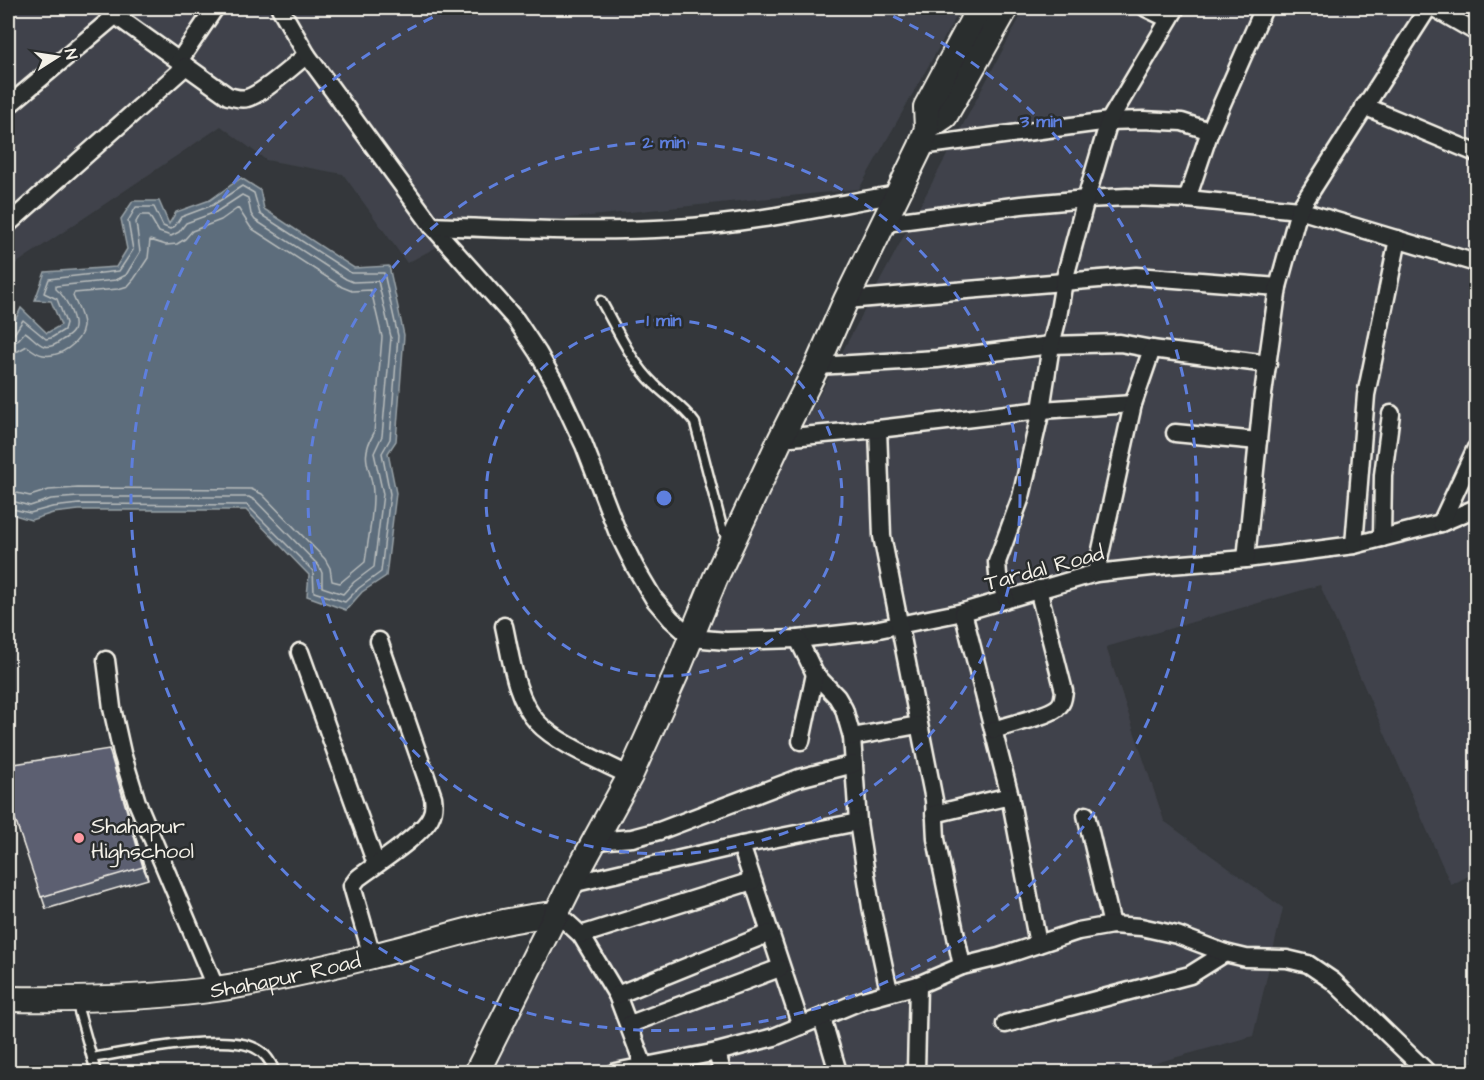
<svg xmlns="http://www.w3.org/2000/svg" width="1484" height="1080" font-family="'Architects Daughter',sans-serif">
	<rect width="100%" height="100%" fill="#34373b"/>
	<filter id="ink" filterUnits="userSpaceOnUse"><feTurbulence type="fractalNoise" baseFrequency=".0167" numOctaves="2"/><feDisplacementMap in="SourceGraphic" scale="12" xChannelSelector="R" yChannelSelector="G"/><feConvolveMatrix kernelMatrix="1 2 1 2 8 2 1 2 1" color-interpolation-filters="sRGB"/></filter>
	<g filter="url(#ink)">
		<!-- built -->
		<g fill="#40434b">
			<path d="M8,8H961L859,189L472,228L407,263L343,174L266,160L221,126L8,269Z"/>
			<path d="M1025,8H1476V872L1451,885L1320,585L1106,647L1164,821L1283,908L1253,1036L1123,1072H493L560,937L735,554Z"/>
		</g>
		<!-- water -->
		<path fill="#5d6d7b" stroke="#99a2a7" stroke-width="1.5" d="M241,178L260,190L264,209L354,268L389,266L404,335L396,441L388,453L396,493L386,576L362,592L346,610L307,596L309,575L246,510H79L53,513L31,520L8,513V335L21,308L47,333L61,325L51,301L35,300L45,272L116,267L127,249L121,219L133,201H159L169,224L176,212L210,200Z"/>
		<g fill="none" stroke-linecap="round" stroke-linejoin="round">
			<!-- shore -->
			<g stroke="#b8bcbc" stroke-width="1.5">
				<path d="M8,336L14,334L23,320L46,339L51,338L64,330L66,323L57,299L44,293L49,279L119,271L133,250L128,221L136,207H154L163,226L170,229L175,226L181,217L213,205L242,186L254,193L260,214L351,273H384L398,336L390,439L382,453L390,494L381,572L359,588L345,602L314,592L313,571L247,505L79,504L52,507L30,513L8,508"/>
				<path d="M8,344L17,341L25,332C32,336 37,344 44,346C51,348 56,344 62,340C66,338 70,336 73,331C78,320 65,296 56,289V286L116,280L126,275L140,252L136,222L140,215H149L159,232L171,236L179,232L186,223L216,212L242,195L248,198L251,214L255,220L346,279L353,282L378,281L391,337L382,436L374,453L383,494L374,567L354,582L343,594L322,587V573L319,566L256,501L249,497H78L51,499L30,506L8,500"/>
				<path d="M8,353L18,351L27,346C32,350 37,354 43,355C59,358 81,343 83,327C84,317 77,306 73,296L74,293L118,289L128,286L134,279L148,258L150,240L166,245L177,244L185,239L192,231L221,220L238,208L251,228L342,287L352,291L371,290L382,337L374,433C357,462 374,469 373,496C373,518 368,540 365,562L340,583L332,581L330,568L325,559L262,494L251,489L78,488L49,490L30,496L8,491"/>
			</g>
			<!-- lane casing -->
			<g stroke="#f4f1e8" stroke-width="13">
				<g id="lane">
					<path d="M601,301C617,329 631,362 654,384C668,398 684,407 695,423L723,531L728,540"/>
					<path d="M76,1001L96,1072"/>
					<path d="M92,1058C128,1052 225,1032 255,1048C266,1053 271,1062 275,1072"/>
				</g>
			</g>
			<!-- street casing -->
			<g stroke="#f4f1e8" stroke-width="21">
				<g id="street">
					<path d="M105,8L228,96C234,97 240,100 247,98C263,94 292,66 307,55"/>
					<path d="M280,8L307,55L432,226L516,320L538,353L555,383L584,445L617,531L635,567L654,599L671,619L692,638L726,641L798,639L869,631L963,612L1096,573L1170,565L1246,559L1354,545L1441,523L1476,508"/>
					<path d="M1146,8L1169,19"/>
					<path d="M1434,8L1476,32"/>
					<path d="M179,61L215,8"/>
					<path d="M8,106L116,15L122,8"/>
					<path d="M1364,106L1476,153"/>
					<path d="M921,146L1109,121L1143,120L1182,122L1210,131"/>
					<path d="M1187,199L1210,131L1264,8"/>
					<path d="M885,223L1021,205L1086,199L1127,197L1187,199L1299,210L1476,263"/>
					<path d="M8,224L186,66"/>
					<path d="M432,226C513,229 593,233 675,228C749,224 823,207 897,194"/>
					<path d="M846,300L1136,276L1278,287"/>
					<path d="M817,366L937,359L1051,345L1120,343L1152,349L1268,364"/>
					<path d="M878,429L882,536L934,800L936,839L962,966"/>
					<path d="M1175,433L1258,441"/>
					<path d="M781,438L878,429L1041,410L1133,404"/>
					<path d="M1441,523L1476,448"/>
					<path d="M1382,538L1383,475L1391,414"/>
					<path d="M1354,545L1366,395L1398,239"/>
					<path d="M1246,559L1262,401L1278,287L1299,210L1428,8"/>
					<path d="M1096,573L1133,404L1152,349"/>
					<path d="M1006,599L998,575L997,562L1021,497L1041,410L1051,345L1058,317L1064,281L1086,199L1109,121L1176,8"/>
					<path d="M963,612L1010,796L1038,944"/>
					<path d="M504,626C511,657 515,698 537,722C557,744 603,762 630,776"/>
					<path d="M798,639L815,674L837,697L844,709L852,737L858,822L871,907L889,991"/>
					<path d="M300,652L376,864"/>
					<path d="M106,660L112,708L122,753L137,802L216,989"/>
					<path d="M994,730C1010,724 1045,717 1057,708C1063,703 1063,698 1064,691L1038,589"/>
					<path d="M852,737L918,725"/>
					<path d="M801,741L815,674"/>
					<path d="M934,814L1010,796"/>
					<path d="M1086,815L1112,925"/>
					<path d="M595,841L632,838L659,831L799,778L854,764"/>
					<path d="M741,845L801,1026"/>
					<path d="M571,884L741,845L858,822"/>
					<path d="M558,914L581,935L617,995L644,1066"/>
					<path d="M581,935L752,881"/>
					<path d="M372,956L352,886L358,878C375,865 424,834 431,816C434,810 434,804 433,797L379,641"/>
					<path d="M617,995L770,933"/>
					<path d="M822,1018L838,1072"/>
					<path d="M630,1024L780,968"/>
					<path d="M1005,1024L1190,975L1225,953"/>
					<path d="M717,1052L722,1072"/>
					<path d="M615,1072L717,1052L774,1037L863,1000L918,985L962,966L999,957L1078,931L1112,925L1141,927L1177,935L1225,953L1246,958L1287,959L1308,964L1333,981L1427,1072"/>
					<path d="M916,1072L918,985"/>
				</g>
			</g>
			<!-- secondary casing -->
			<g stroke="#f4f1e8" stroke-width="28">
				<g id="secondary">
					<path d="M927,128L945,116L1006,8"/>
					<path id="s1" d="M8,999C77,1000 147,999 216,989C268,981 320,969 372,956C433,942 495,919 558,914"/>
					<path d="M477,1072L571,884L630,776L676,674L715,579L781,438L817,366L846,300L921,146L927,128L926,107L979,8"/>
				</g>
			</g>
			<!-- lane -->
			<use href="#lane" stroke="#2a2d2e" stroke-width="8"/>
			<!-- street -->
			<use href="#street" stroke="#2a2d2e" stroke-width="16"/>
			<!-- secondary -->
			<use href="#secondary" stroke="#2a2d2e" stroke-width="24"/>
		</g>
		<!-- wall -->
		<path fill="#4e5261" stroke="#f4f1e8" stroke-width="1.5" d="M113,761L148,879L46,909L8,798Z"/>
		<!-- shaded-wall -->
		<path fill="#40424f" stroke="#f4f1e8" stroke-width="1.5" d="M109,749L113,761L148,879L143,867Z"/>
		<!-- building -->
		<path fill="#5b5f71" stroke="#f4f1e8" stroke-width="1.5" d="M109,749L143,867L41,897L8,798V765Z"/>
	</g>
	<!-- distance rings -->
	<g fill="none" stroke="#5e7fdd" stroke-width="3" stroke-dasharray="10 8">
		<circle cx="664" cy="498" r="178"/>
		<circle cx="664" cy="498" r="356"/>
		<path d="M877 9A533 533 0 1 1 451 9"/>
	</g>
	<!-- markers -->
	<circle fill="#ff9aa2" stroke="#2a2d2e" stroke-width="2" cx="79" cy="838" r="6"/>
	<g text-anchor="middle" stroke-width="5" stroke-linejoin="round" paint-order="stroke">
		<!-- street labels -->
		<g font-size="22" fill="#f4f1e8" stroke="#2a2d2e">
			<text transform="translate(1044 567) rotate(-15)" y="8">Tardal Road</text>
			<text dy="8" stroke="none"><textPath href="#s1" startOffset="279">Shahapur Road</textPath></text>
		</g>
		<!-- poi labels -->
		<g font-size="22" fill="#f4f1e8" stroke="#2a2d2e" text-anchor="start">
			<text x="91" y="833">Shahapur<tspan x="91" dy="25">Highschool</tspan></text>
		</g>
	</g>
	<circle cx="664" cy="498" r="9" fill="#5e7fdd" stroke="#2a2d2e" stroke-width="3"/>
	<g font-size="18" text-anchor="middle" font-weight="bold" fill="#5e7fdd" stroke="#2a2d2e" stroke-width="5" stroke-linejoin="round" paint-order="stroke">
		<text x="1041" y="127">3 min</text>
		<text x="664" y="148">2 min</text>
		<text x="664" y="326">1 min</text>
	</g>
	<!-- margin -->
	<rect width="1484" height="1080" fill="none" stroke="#2a2d2e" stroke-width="30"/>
	<rect x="15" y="15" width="1454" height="1050" fill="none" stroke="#f4f1e8" stroke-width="2" filter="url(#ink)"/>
	<!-- north arrow -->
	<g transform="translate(57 57) rotate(78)" stroke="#2a2d2e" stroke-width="4.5" paint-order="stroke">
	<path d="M0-4.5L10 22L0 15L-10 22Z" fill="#f4f1e8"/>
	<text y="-9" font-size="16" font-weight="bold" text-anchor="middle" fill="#f4f1e8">N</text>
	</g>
</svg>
